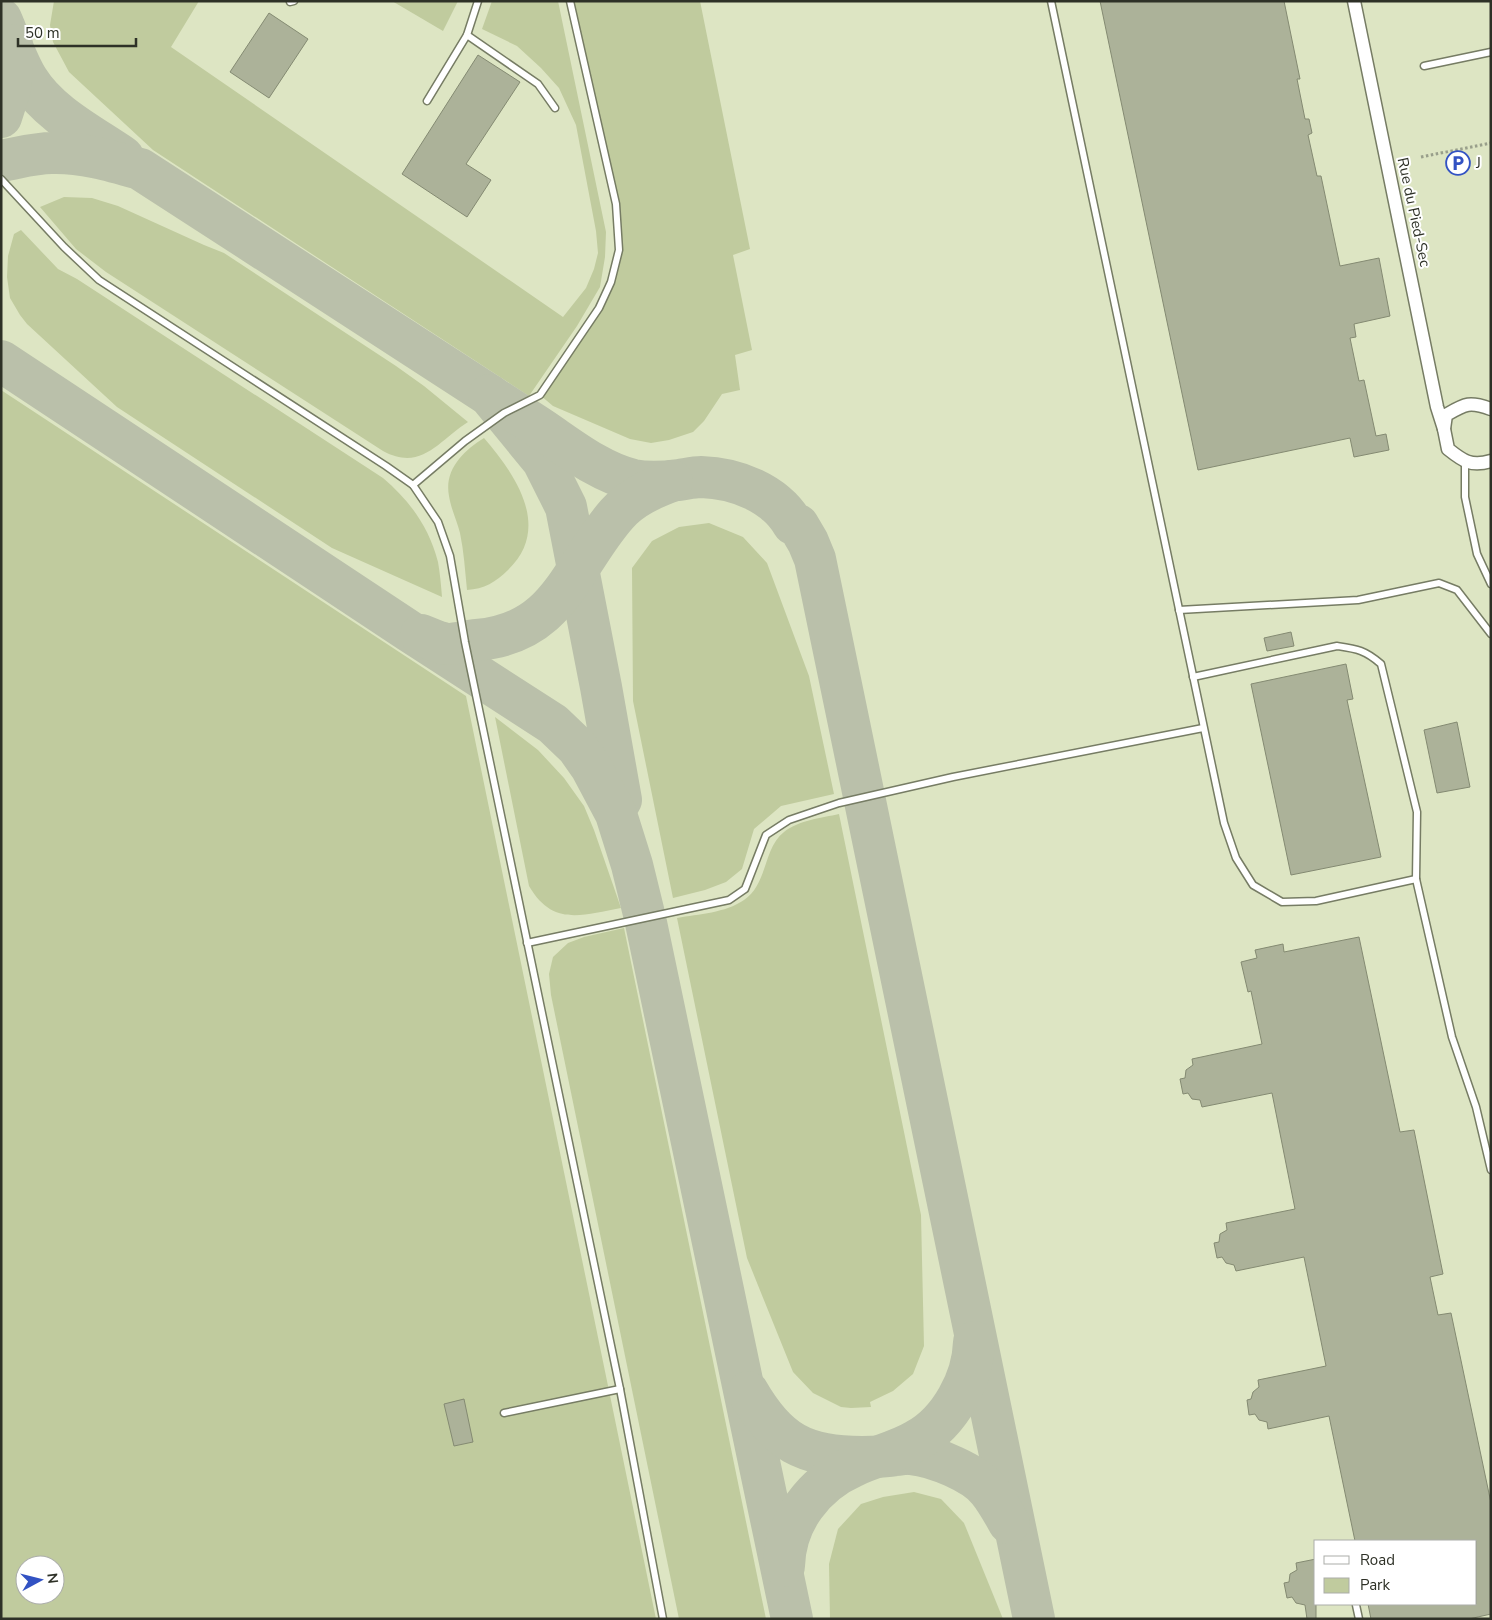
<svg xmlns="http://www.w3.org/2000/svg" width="1492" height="1620" font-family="'Nunito Sans',sans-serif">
	<rect width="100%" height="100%" fill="#ebf2d7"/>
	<!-- built -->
	<path fill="#dde5c3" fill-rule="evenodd" d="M1,1H1491V1619H1ZM1316,1541H1476V1604H1316ZM25,1565H55V1595H25Z"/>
	<!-- green -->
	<g fill="#c0cb9e" fill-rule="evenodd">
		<path d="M54,1H199L171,47L563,317L586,288L594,269L598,253L596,231L576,125L559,88L541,68L517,46L482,29L492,1H558L606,232L605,257L600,287L577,326L529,396L153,150L69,72L53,42L50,25Z"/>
		<path d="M392,1H458L443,31Z"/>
		<path d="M570,1H700L750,249L733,255L752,350L735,355L740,390L722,394L704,421L693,432L669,440L651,443L630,439L553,406L540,395L599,308L619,250L616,204Z"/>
		<path d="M64,197L92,198L118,206L204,245L224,253L396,366L424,386L468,422C439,440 422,472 383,451L106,272L76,249L40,207Z"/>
		<path d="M21,230L58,269L77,279L383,478C410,501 429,527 438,562C440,573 441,585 442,597L332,548L117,407L27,324L20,315L10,298L7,277L8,256L14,234Z"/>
		<path d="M1,390L466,696L656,1619H1ZM25,1565H55V1595H25Z"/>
		<path d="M484,438C516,475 552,528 508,570C496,582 484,589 467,590C465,571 464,552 460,533C457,521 451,509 449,496C444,470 463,451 484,438Z"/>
		<path d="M709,523L743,537L767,563L809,676L834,794L781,806L754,829L742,869L726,882L705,890L673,898L633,701L632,568L652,541L679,527Z"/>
		<path d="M495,717L538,750L564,778L584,806L594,830L621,908C582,915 553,927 529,886Z"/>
		<path d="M839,814L921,1215L924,1346L913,1374L893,1391L870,1402L871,1407L851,1408L841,1407L813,1393L793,1372L747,1258L677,918C699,914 725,913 744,900C768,884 763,848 784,832C799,820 822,818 839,814Z"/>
		<path d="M624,928L766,1619H679L551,995L549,974L553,957L568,943L584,937Z"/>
		<path d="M914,1492L941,1499L964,1523L1003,1619H830L829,1564L838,1529L861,1504L883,1497Z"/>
	</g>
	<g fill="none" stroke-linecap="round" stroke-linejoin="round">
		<!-- taxiway -->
		<g stroke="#bac0aa" stroke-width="42">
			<path d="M1,19C10,39 16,61 28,80C49,114 91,135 123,157"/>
			<path d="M1,117L10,89L12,68V45"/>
			<path d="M1,161C18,158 35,153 52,153C81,152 112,161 140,169L489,395L543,461L566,507L601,687L621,800"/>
			<path d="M1,361L409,631L553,724L577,747L591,767L616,814L632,865L645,918L792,1619"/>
			<path d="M489,395C507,407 525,418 543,430C571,449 600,472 633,480C648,483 664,482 679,480C686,479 694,477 701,477C736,478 775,493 793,524L798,525L808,542L815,559L1034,1619"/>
			<path d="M421,635C429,638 439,643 447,644C456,644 467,641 477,640C561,633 570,567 617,514C632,497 651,489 672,481"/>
			<path d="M748,1392C777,1442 804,1457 862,1457C873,1457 885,1457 896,1455C901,1455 907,1453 911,1454C934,1456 975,1473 989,1491C997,1501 1003,1512 1009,1523"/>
			<path d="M784,1566C785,1522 813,1484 854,1466C875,1456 897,1452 917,1440C950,1422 973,1379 974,1342"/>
		</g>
	</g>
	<!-- building -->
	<g fill="#acb299" stroke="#848a72">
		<path d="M1100,1H1284L1300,79H1297L1305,119H1309L1312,133L1308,135L1317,176H1321L1340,266L1379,258L1390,316L1354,324L1356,337L1350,338L1359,381L1364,380L1376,436L1386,434L1389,450L1354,457L1350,438L1198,470Z"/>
		<path d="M269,13L308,39L269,98L230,72Z"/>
		<path d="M478,55L520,82L466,164L491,180L467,217L402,174Z"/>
		<path d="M1291,632L1294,646L1267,651L1264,638Z"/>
		<path d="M1346,664L1353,699L1347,700L1381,857L1291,875L1251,684Z"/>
		<path d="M1457,722L1470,787L1437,793L1424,730Z"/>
		<path d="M1359,937L1400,1132L1414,1130L1443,1274L1430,1277L1438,1315L1451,1313L1491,1503V1614L1469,1619H1371L1368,1604H1476V1541H1355L1329,1416L1268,1429L1267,1422L1259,1420L1255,1414L1249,1415L1247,1400L1251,1399L1253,1392L1259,1387L1258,1380L1326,1366L1304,1257L1236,1271L1234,1265L1226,1263L1222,1257L1217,1258L1214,1243L1219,1242L1220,1234L1227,1230L1226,1223L1295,1209L1272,1093L1202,1107L1200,1100L1192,1099L1188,1093L1183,1094L1180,1079L1185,1078L1186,1070L1193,1065L1192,1059L1262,1044L1251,991L1248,992L1241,962L1257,958L1255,950L1283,944L1284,952Z"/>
		<path d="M464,1399L473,1442L454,1446L444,1404Z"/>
		<path d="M1316,1559V1619H1307L1305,1605L1296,1603L1292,1597L1287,1598L1284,1583L1289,1582L1290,1574L1297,1570L1296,1563Z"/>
	</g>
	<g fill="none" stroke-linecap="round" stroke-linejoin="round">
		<!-- service casing -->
		<g stroke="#767c64" stroke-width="9">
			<g id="service">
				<path d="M1051,1L1224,823L1236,858L1253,885L1282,902L1316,901L1416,879L1452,1037L1476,1107L1491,1170"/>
				<path d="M290,2L294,1"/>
				<path d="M467,35L538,84L555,108"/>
				<path d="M1424,66L1491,52"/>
				<path d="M427,101L467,35L478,1"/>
				<path d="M1,179L64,247L99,280L386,466L413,485L438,522L450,556L465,642L620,1389L663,1619"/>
				<path d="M1465,462V497L1477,554L1491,584"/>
				<path d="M413,485L465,441L504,413L540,395L599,308L611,282L619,250L616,204L570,1"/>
				<path d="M1179,610L1358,600L1439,583L1457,590L1491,634"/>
				<path d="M1193,677L1337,646C1357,649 1365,650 1381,664L1417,812L1416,879"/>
				<path d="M527,943L729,900L745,889L766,835L789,820L839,803L953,777L1203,728"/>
				<path d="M504,1413L620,1389"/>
				<path d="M1356,1605L1359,1619"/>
			</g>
		</g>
		<!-- minor casing -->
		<g stroke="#767c64" stroke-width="15">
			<g id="minor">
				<path d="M1354,1L1437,407L1444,429"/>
				<path d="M1491,409C1469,401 1465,404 1446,415L1444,429L1448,449C1463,461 1471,467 1491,461"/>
			</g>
		</g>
		<!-- path -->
		<path stroke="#999f8b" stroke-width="3" stroke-dasharray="2.5 2.5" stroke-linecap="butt" d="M1421,157L1491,143"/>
		<!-- service -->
		<use href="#service" stroke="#fff" stroke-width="6"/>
		<!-- minor -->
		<use href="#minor" stroke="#fff" stroke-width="12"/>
	</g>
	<!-- icons -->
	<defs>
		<g id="parking-ring" transform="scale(1.25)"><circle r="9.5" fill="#fff" stroke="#3252c3" stroke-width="1.5"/><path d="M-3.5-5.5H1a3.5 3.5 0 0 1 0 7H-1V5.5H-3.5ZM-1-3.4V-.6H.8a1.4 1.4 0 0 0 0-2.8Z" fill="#3252c3"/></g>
	</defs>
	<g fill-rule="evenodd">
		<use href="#parking-ring" x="1458" y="163"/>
	</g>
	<g text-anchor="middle" stroke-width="4" stroke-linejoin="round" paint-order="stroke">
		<!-- poi labels -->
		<g font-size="15" fill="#2e3127" stroke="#fff" text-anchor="start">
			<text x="1476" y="168">J</text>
		</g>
		<!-- street labels -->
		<g font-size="15" fill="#2e3127" stroke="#fff">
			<text transform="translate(1414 212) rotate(78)" y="5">Rue du Pied-Sec</text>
		</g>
	</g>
	<!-- border -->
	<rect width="1492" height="1620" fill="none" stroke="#2e3127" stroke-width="5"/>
	<!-- legend -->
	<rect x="1314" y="1540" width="162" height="65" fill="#ffffff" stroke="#abada9"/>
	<rect x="1324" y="1556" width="25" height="8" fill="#ffffff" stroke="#abada9"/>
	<text x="1360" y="1565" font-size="15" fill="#2e3127">Road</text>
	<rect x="1324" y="1578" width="25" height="15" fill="#c0cb9e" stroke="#abada9"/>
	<text x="1360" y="1590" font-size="15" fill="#2e3127">Park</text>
	<!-- north arrow -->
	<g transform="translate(40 1580) rotate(83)"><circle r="24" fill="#ffffff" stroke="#abada9"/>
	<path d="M0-4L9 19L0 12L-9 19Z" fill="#3252c3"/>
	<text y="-8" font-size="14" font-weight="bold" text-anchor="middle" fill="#2e3127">N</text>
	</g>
	<!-- scale -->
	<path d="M18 38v8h118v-8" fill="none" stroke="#2e3127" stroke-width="2.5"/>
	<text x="25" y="38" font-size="15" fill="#2e3127" stroke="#ffffff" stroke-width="4" paint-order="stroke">50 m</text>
</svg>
